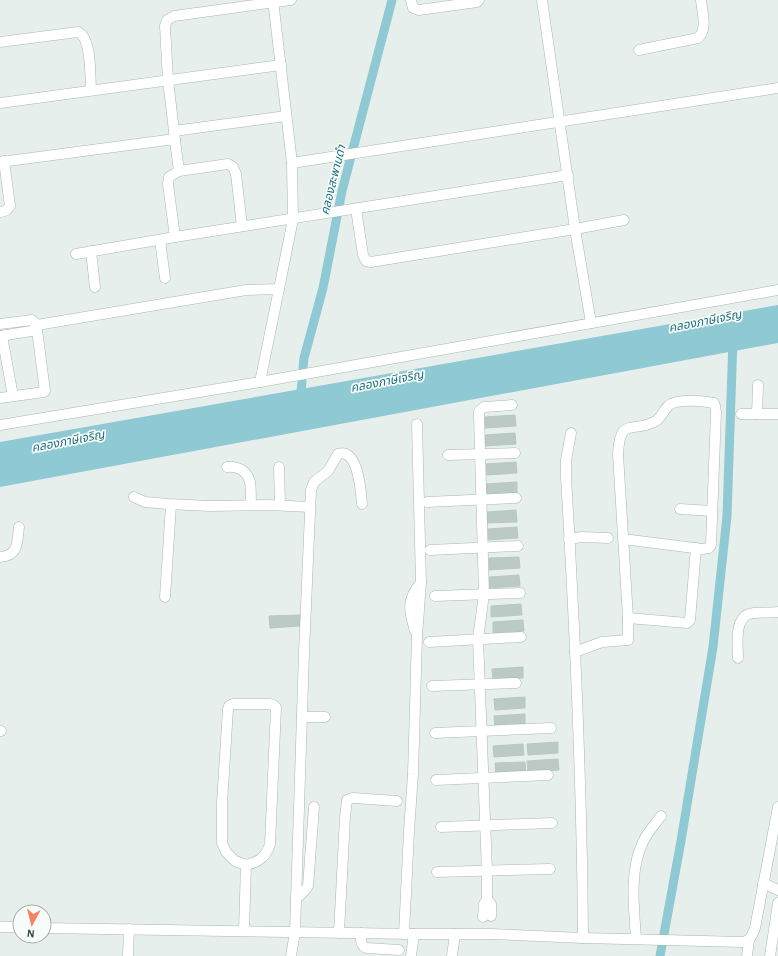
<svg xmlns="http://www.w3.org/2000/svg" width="778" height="956" font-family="'Alegreya Sans','Noto Sans Thai',sans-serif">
	<rect width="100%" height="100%" fill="#e6efeb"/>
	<!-- water -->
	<path fill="#8ec9d4" d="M778,305V343L0,487V442Z"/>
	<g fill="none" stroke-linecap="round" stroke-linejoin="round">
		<!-- canal -->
		<g stroke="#8ec9d4" stroke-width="9">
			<path d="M303,368L304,358L323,288L342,191L392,0"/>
			<path d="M300,400L302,382"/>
			<path d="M660,956L681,841L713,647L727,516L733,339"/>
		</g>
	</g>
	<!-- building -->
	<g fill="#bbcac4" stroke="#b8c9c2">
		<path d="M515,415L516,426L485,428V417Z"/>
		<path d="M515,433L516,444L485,446V435Z"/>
		<path d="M516,462L517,473L487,475L486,464Z"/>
		<path d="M517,482V493L487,495L486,484Z"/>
		<path d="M516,510L517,522L486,523V512Z"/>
		<path d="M517,527L518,538L487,540V529Z"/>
		<path d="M519,557L520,568L489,570V558Z"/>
		<path d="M519,575L520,586L489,588V577Z"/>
		<path d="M521,604L522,615L491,617V606Z"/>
		<path d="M300,615V626L270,628L269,616Z"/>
		<path d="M523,620L524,631L493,633V622Z"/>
		<path d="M523,667V678L493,680L492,669Z"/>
		<path d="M525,697V708L495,710L494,699Z"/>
		<path d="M525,714V725L495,727L494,716Z"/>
		<path d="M558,742V753L528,755L527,744Z"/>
		<path d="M523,744L524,755L494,757L493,746Z"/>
		<path d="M558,759L559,770L528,772L527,761Z"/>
		<path d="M525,762L526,773L496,775L495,763Z"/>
	</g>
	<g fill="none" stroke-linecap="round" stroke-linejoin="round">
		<!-- minor casing -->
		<g stroke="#a8b8b2" stroke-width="11">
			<g id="minor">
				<path d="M411,0L413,8L419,10L477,2L479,0"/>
				<path d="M0,42L78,32C92,38 90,76 91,90"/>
				<path d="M639,50L698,38C708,29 702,12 701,0"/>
				<path d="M0,103L281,65"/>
				<path d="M286,116L174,131L168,80L165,26L167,20L174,16L291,0"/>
				<path d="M174,133L179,171"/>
				<path d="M0,162L175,139"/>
				<path d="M292,163L778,88"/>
				<path d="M356,209L363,255L366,261L371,262L575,229L542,0"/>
				<path d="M0,212C5,212 7,210 10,206L4,161"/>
				<path d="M175,237L168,184L169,177L179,171L228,164L233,167L236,174L242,226"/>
				<path d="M160,240L165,278"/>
				<path d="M91,251L95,287"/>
				<path d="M76,254L175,237L568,175"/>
				<path d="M591,323L575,229L624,220"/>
				<path d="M0,324L32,320L37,325V330L0,336"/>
				<path d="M37,325L246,290L279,289L293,219L292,163L273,0"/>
				<path d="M2,336L13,396"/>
				<path d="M260,382L279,289"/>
				<path d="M0,398L44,392L45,391L37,330"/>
				<path d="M741,414H778"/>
				<path d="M757,414L758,385"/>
				<path d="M0,425L260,382L778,290"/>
				<path d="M571,433L566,460V477C575,630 582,784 583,938"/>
				<path d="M448,455L515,453"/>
				<path d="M227,467C232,466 236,467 240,469C254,476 250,491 251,505"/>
				<path d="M279,467L280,505"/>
				<path d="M134,497L145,502L168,504L210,506L268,505L310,507"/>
				<path d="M427,502L516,498"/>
				<path d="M680,509L712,511"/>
				<path d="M569,539L582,537L608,538"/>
				<path d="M430,550L518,546"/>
				<path d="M0,557C19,556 17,542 19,527"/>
				<path d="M435,596L520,593"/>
				<path d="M165,597L171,505"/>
				<path d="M628,618L687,623L690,620L696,548"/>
				<path d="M415,631C409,610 406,601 421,582"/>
				<path d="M429,642L521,637"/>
				<path d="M575,652L602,642L628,640V618L618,454C620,417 631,433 654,422C661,419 663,411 668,406C676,398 703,401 714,403L715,406L716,412L711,545L709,548L702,549L623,539"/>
				<path d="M738,658C738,645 734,619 749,614C756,612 770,613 778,612"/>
				<path d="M432,686L516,683"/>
				<path d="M302,717H325"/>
				<path d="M0,731H1"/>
				<path d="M435,733L551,728"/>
				<path d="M436,780L548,775"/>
				<path d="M441,827L552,823"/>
				<path d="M437,872L550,869"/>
				<path d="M763,883L778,890"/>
				<path d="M296,899L306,889L308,886L314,807"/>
				<path d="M487,899L491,904V916"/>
				<path d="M483,917L484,904L487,899V871L478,639L484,594L479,415V411L484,407L512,405"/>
				<path d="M0,927H20"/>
				<path d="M44,928L414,934H491L583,938L743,942L749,940"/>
				<path d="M244,930L246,865C259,862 266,857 270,844L276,708L275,706L270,704H233L229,706L228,709L222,803V843L226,852L235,861L246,865"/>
				<path d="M339,933L345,817L347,800L353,798L397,801"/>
				<path d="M361,933C361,939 360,946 367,948L399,950"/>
				<path d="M404,934L409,831L413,774L417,637L421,582L417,424"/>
				<path d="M636,939C634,907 629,871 643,842C647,833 655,824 661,816"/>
				<path d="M128,956L129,929"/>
				<path d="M291,956L295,932L304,652L311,490L314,482L328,471L338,454C358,447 361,491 362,504"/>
				<path d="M411,956L414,934"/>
				<path d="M452,956L455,934"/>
				<path d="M747,956L749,940L752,935L755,928L778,807"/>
				<path d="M770,956L778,903"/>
			</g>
		</g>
		<!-- minor -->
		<use href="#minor" stroke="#fff" stroke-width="10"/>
	</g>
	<g text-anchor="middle" stroke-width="3.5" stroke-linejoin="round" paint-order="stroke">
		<!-- water labels -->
		<g font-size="12" font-style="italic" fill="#1c6f80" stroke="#f7fbf9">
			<text transform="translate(333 180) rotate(-76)" y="4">คลองสะพานดำ</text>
			<text transform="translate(705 321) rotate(-11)" y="4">คลองภาษีเจริญ</text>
			<text transform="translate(387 381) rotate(-11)" y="4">คลองภาษีเจริญ</text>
			<text transform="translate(68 441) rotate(-11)" y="4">คลองภาษีเจริญ</text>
		</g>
	</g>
	<!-- north arrow -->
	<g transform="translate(32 924) rotate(187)"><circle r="19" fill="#f7fbf9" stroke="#a3b1ad"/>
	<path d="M0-3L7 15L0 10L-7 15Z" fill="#f4845f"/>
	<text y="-6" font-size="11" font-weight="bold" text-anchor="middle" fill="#24423a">N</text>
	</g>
</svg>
